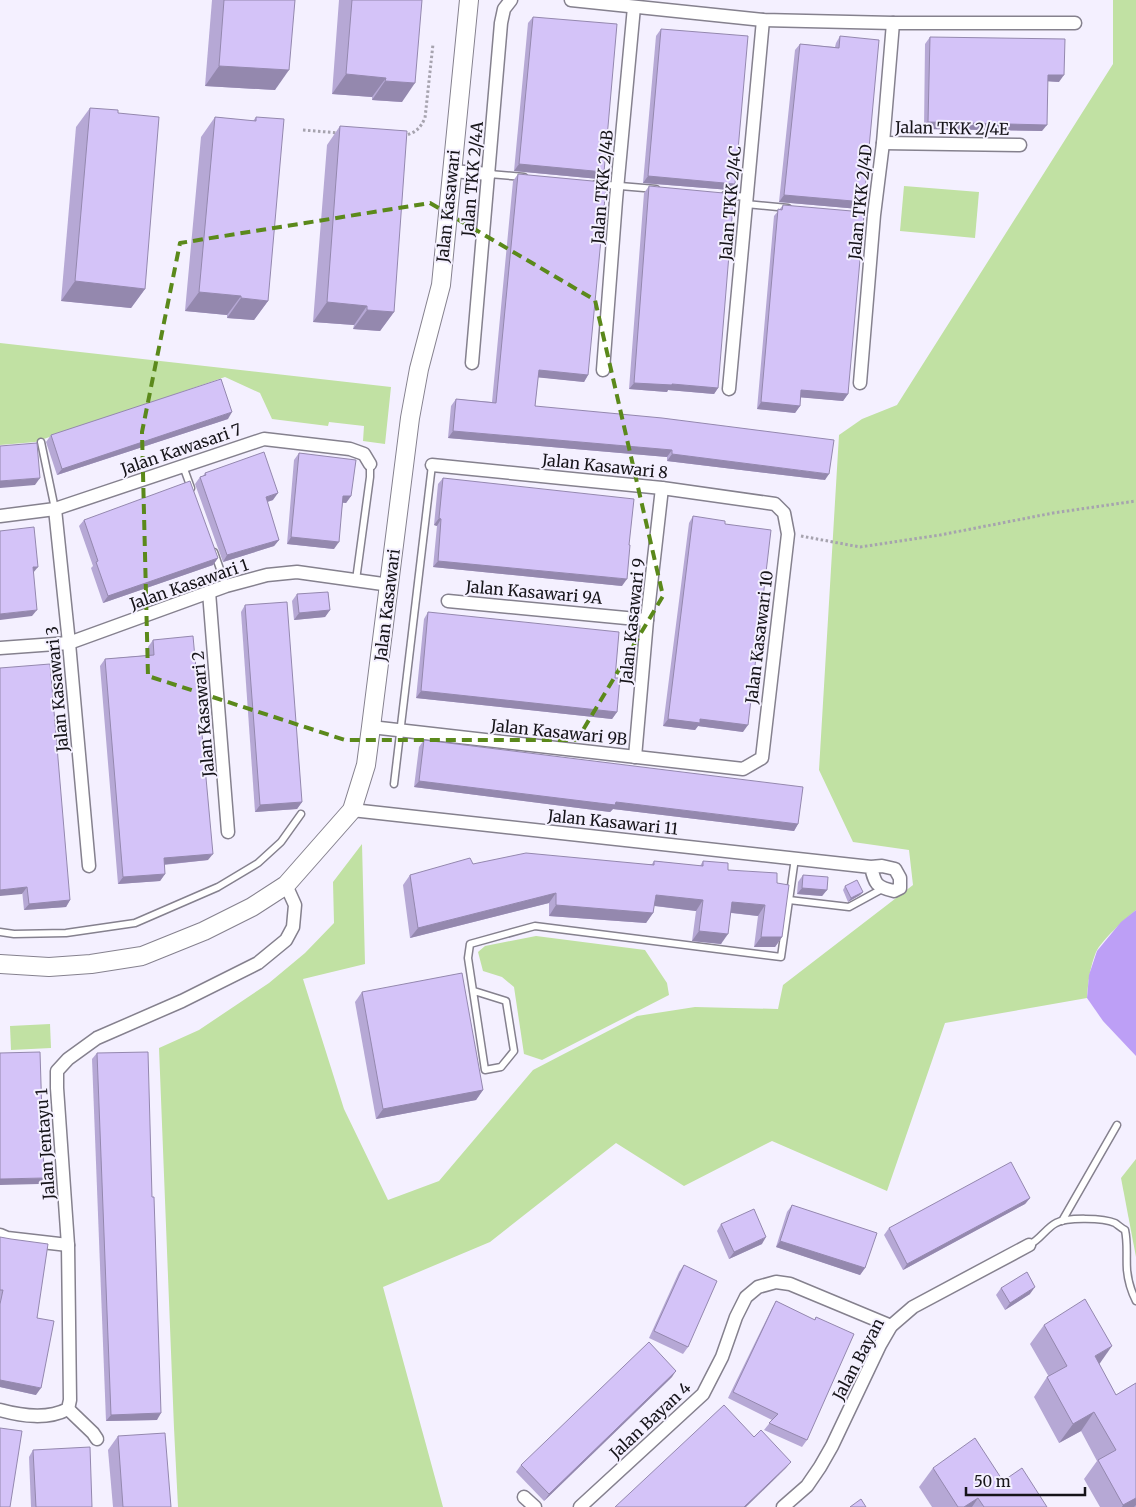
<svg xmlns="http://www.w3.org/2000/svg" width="1136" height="1507" font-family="Merriweather,serif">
	<rect width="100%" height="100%" fill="#f4f0ff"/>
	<!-- green -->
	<g fill="#c1e1a3">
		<path d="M1113,0H1136V910C1125,919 1102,940 1096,952C1090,967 1088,982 1087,998L945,1023L887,1191L772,1141L684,1186L616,1143L490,1242L383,1287L443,1507H178L174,1428L159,1048L199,1030L269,983L305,953L334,923L333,882L362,844L365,964L303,979L344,1109L388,1200L439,1181L533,1070L637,1016L695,1007L778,1009L783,985L913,885L909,850L853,842L819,770L839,435L862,419L897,405L1113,64Z"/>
		<path d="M904,186L979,192L975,238L900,231Z"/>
		<path d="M0,343L391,387L385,444L363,441L364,426L329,422L328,426L272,419L260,393L225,377L35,442L0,445Z"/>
		<path d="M536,936L645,950L667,983L669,995L542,1060L524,1054L514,987L502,977L483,971L478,952L485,946Z"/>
		<path d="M50,1024L51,1048L11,1050L10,1026Z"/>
		<path d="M1136,1159V1257L1121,1178Z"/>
	</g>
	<!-- water -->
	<path fill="#bd9ff6" d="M1136,910V1056L1103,1021L1087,998L1089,975L1097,951L1121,922Z"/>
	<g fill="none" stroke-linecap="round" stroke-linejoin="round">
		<!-- lane casing -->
		<g stroke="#85818e" stroke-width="9">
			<g id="lane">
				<path d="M489,174L524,177"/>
				<path d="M596,184L656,189"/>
				<path d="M725,195L747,197"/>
				<path d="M746,204L788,208"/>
				<path d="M41,442L55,509"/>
				<path d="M183,466L191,488"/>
				<path d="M214,552L226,586"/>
				<path d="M356,580L370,477V464"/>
				<path d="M394,784L432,465"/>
				<path d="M789,900L849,907L882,889"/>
				<path d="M0,932L14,934L66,933L135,923L218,887L258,863L281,842L301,814"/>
				<path d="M474,991L506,1001L514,1051L501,1067L485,1070L468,958L470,944L535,926L781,957L795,858"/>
				<path d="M1062,1221L1117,1125"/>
				<path d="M1029,1245C1040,1240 1046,1228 1056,1223C1067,1217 1104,1218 1115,1223C1118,1225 1121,1228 1125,1230C1128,1244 1126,1256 1127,1270C1128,1281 1131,1291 1136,1301"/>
			</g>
		</g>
		<!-- street casing -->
		<g stroke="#85818e" stroke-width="15">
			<g id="street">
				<path d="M571,0L763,20L893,23H1075"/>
				<path d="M883,143L1020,145"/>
				<path d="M452,171L489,174"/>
				<path d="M472,363L501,23L504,9L511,0"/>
				<path d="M603,370L616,200L634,7"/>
				<path d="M860,383L874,215L883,143L893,23"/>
				<path d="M729,389L763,20"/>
				<path d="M55,509L69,643L89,866"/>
				<path d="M0,516L55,509L264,439L350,449L364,454L370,464"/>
				<path d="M209,592L228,832"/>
				<path d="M448,601L647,620"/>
				<path d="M0,648L69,643L226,586L267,575L297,572L390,585"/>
				<path d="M371,727L743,769L762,758L788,534L784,513L775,504L662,488L432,465"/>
				<path d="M635,757L647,620L662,488"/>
				<path d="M352,810L871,867L882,866L895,869L900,878V888L894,891C876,887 875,884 871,867"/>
				<path d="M0,1235L7,1238L68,1245"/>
				<path d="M68,1409L93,1433L97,1439"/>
				<path d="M0,1410C22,1416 47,1420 68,1409L70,1400L68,1245L57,1088V1071L68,1059L97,1038L182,1001L258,963L286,940L293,927L295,905L286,885"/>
				<path d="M524,1497L535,1507"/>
				<path d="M580,1507L703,1394L722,1357L736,1317L746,1297L758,1287L776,1282L790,1284L891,1326"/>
				<path d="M783,1507L807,1486L820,1467L832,1446L880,1345L891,1326L913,1307L1029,1245"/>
			</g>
		</g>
		<!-- secondary casing -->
		<g stroke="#85818e" stroke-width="20">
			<path id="secondary" d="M0,964L49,967L91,964L142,956L204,931L252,907L286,885L352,810L366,765L371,727L410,418L419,369L441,285L469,0"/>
		</g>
		<!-- path -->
		<g stroke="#a6a3ae" stroke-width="3" stroke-dasharray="2.5 2.5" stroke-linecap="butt">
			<path d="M303,130L339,133"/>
			<path d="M403,136C415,133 420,129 425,118L433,44"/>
			<path d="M801,536L860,547L940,535L1053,513L1136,501"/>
		</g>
		<!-- lane -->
		<use href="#lane" stroke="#fff" stroke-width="6"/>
		<!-- street -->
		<use href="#street" stroke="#fff" stroke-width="12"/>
		<!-- secondary -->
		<use href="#secondary" stroke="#fff" stroke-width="18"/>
	</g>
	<!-- wall -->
	<g fill="#b6a8d5">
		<path d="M212,0H295L275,90L205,86Z"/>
		<path d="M339,0H422L402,102L372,100V97L332,94Z"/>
		<path d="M533,17L599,179L514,171L528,23Z"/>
		<path d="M661,29L730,190L643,183L656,36Z"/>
		<path d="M840,36L859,209L779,202L795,50L800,44L835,47L836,43Z"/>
		<path d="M930,37L1059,82L1047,81L1042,131L924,129L925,44Z"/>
		<path d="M90,108L118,113L145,289L131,308L61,301L76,127Z"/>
		<path d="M215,117L253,121L256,117L268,301L254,320L227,318V315L185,311L201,137Z"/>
		<path d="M340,126L394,312L380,331L353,329L354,325L313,322L327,145Z"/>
		<path d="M518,174L588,375L584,382L538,377L535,406L825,480L667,461V457L448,438L451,406L456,399L492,402L513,181Z"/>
		<path d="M649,186L718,388L714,394L668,390L667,392L629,389L644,193Z"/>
		<path d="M783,205L848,394L843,401L800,397V406L795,413L757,409L774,216Z"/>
		<path d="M228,419L57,475L46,442L51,435Z"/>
		<path d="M299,453L351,496L346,503H343L334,549L287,544L294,460Z"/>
		<path d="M205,473L273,500L267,502L279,540L274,546L223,562L195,484L200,477L203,476Z"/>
		<path d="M443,478L622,586L433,567L437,526L434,525L438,484Z"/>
		<path d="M693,516L725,524L743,732L698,726L695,730L663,726L689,523Z"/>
		<path d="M84,520L218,558L213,565L103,603L91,568L93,566L79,526Z"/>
		<path d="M297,594L330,610L325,617L294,620L292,601Z"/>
		<path d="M245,605L302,802L297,809L255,812L241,612Z"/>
		<path d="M428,612L615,678L617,712L612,719L416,698L424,619Z"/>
		<path d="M153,640L208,860L164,865L165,874L160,881L118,884L100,666L105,659L149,655L148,647Z"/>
		<path d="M0,668L70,900L66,907L24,910Z"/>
		<path d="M424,740L798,824L794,831L613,809L610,812L414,787L419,747Z"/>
		<path d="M654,861L700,866L703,861L728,870L777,883L782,937L775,947H754L758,916L731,913L721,944L692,941L696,911L654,906L653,913L646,923L549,916V903L410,938L403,885L410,875L473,864H652Z"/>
		<path d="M803,875L827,890L822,896L797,894L798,882Z"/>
		<path d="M845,886L863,892L860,895L848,902L843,890Z"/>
		<path d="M362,992L483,1090L476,1100L376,1119L355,1002Z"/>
		<path d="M97,1053L152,1197L157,1420L106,1421L92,1059Z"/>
		<path d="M1030,1198L1025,1204L903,1270L884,1235L889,1228Z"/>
		<path d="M792,1205L865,1268L860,1275L776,1247L787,1212Z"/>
		<path d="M721,1224L762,1244L729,1259L717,1231Z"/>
		<path d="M0,1237L37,1318L36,1395L0,1387Z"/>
		<path d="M684,1265L688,1347L683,1354L649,1338L679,1272Z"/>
		<path d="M1001,1288L1030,1294L1005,1310L996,1295Z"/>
		<path d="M776,1301L814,1320L816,1317L807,1440L802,1447L764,1430L772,1420L728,1398L772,1308Z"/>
		<path d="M1044,1325L1099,1365L1116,1395L1136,1383V1507H1100L1084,1479L1097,1461L1081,1431L1059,1443L1034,1397L1047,1377H1049L1030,1344Z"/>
		<path d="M672,1377L544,1501L516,1472L521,1465Z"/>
		<path d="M118,1436L171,1507H113L108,1450Z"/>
		<path d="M33,1450L92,1507H31L29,1457Z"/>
		<path d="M933,1468L1003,1481L1047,1507H932L919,1487Z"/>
	</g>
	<!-- shaded-wall -->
	<g fill="#9488ae">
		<path d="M219,66L289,70L275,90L205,86Z"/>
		<path d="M346,74L386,78L372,97L332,94Z"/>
		<path d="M1048,75H1064L1059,82L1043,81Z"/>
		<path d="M385,81L415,83L402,102L372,100Z"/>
		<path d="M928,122L1047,125L1042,131L924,129Z"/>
		<path d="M519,164L604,172L599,179L514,171Z"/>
		<path d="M648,176L735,184L730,190L643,183Z"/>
		<path d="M784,195L864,202L859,209L779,202Z"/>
		<path d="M75,281L145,289L131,308L61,301Z"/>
		<path d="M199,292L241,296L227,315L185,311Z"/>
		<path d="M241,298L268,301L254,320L227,318Z"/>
		<path d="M327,302L367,306L354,325L313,322Z"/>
		<path d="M367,310L394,312L380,331L353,329Z"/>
		<path d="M539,370L588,375L584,382L534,377Z"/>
		<path d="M634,383L672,384L718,388L714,394L668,390L667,392L629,389Z"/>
		<path d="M801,390L848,394L843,401L796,397Z"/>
		<path d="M761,402L800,406L795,413L757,409Z"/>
		<path d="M232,412L228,419L57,475L62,469Z"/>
		<path d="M453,431L672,450L667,457L448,438Z"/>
		<path d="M672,454L829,474L825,480L667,461Z"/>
		<path d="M40,478L35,485L0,488V481Z"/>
		<path d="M278,493L273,500L261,504L266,497Z"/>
		<path d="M343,496H351L346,503L339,502Z"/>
		<path d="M439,518L441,519L437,526L434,525Z"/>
		<path d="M291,537L339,542L334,549L287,544Z"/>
		<path d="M279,540L274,546L223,562L227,555Z"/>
		<path d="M218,558L213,565L103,603L108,596Z"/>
		<path d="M438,561L627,579L622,586L433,567Z"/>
		<path d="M33,567H38L33,573Z"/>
		<path d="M37,610L32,616L0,620V614Z"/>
		<path d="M330,610L325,617L294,620L299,613Z"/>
		<path d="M421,691L617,712L612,719L416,698Z"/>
		<path d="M668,719H700L748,725L743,732L698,726L695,730L663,726Z"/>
		<path d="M419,781L616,802L798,824L794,831L613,809L610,812L414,787Z"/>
		<path d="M302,802L297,809L255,812L260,805Z"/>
		<path d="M213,854L208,860L159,865L164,858Z"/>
		<path d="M165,874L160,881L118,884L123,877Z"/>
		<path d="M27,887L22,894L0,896V890Z"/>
		<path d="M802,888L827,890L822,896L797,894Z"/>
		<path d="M863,892L860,895L848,902L851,898Z"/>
		<path d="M556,893L549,903L410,938L418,928Z"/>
		<path d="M656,895L703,900L696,911L648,905Z"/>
		<path d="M70,900L66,907L24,910L29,904Z"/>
		<path d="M732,902L765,905L758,916L725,912Z"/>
		<path d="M556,905L653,913L646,923L549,916Z"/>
		<path d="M699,931L728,934L721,944L692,941Z"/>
		<path d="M761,937H782L775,947H754Z"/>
		<path d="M483,1090L476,1100L376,1119L383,1109Z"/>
		<path d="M44,1178L39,1184L0,1185V1179Z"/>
		<path d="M1030,1198L1025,1204L903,1270L907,1264Z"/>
		<path d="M766,1237L762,1244L729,1259L734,1252Z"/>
		<path d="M780,1241L865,1268L860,1275L776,1247Z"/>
		<path d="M1035,1287L1030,1294L1005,1310L1010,1303Z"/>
		<path d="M1112,1346L1098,1366L1095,1356Z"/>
		<path d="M676,1371L672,1377L544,1501L549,1494Z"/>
		<path d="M0,1380L41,1388L36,1395L0,1387Z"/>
		<path d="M1094,1412L1081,1431L1059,1443L1073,1424Z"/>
		<path d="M161,1413L157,1420L106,1421L111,1415Z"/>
		<path d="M791,1462L786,1468L746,1507H744Z"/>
		<path d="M978,1498L972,1507H964Z"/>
		<path d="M1136,1498V1505L1134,1507H1122L1123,1505Z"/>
	</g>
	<!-- building -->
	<g fill="#d4c3f8" stroke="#9488ae">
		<path d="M224,0H295L289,70L219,66Z"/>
		<path d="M352,0H422L415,83L385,81L386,78L346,74Z"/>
		<path d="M533,17L617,24L604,172L519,164Z"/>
		<path d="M661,29L748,36L735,184L648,176Z"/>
		<path d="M840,36L879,40L864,202L784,195L800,44L839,48Z"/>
		<path d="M930,37L1065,39L1064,75H1048L1047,125L928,122Z"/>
		<path d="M90,108L118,110V113L159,117L145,289L75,281Z"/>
		<path d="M215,117L256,121V117L284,119L268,301L241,298V296L199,292Z"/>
		<path d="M340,126L407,131L394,312L367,310V306L327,302Z"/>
		<path d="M518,174L603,182V186L606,187L588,375L539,370L535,406L662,418L834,440L829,474L672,454V450L453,431L456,399L496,403Z"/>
		<path d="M649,186L734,194L718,388L672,384V385L634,383Z"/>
		<path d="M783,205L863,212V215H864L848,394L801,390L800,406L761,402L778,209L782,210Z"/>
		<path d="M221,379L232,412L62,469L51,435Z"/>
		<path d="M37,443L40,478L0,481V446Z"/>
		<path d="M264,452L278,493L266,497L279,540L227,555L200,477L206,475L205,473Z"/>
		<path d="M299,453L356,460L351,496H343L339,542L291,537Z"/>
		<path d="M443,478L634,499L629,545H630L627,579L438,561L441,519L439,518Z"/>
		<path d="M190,481L218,558L108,596L96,562L98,561L84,520Z"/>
		<path d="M693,516L725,521V524L771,530L748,725L700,719V723L668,719Z"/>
		<path d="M34,527L38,567H33L37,610L0,614V531Z"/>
		<path d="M328,592L330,610L299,613L297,594Z"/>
		<path d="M287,602L302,802L260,805L245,605Z"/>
		<path d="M428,612L619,632L615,678H620L617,712L421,691Z"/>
		<path d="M193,636L213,854L164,858L165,874L123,877L105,659L154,655L153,640Z"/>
		<path d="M50,664L70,900L29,904L27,887L0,890V668Z"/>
		<path d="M424,740L803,787L798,824L616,802L615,805L419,781Z"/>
		<path d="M526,853L654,865V861L703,866V861L728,863V870L777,873V883L789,885L782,937H761L765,905L732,902L728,934L699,931L703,900L656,895L653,913L556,905V893L418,928L410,875L470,858L473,864Z"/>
		<path d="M803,875L828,877L827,890L802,888Z"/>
		<path d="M857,880L863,892L851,898L845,886Z"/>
		<path d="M462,973L483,1090L383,1109L362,992Z"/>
		<path d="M40,1052L44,1178L0,1179V1053Z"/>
		<path d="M148,1052L152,1197H154L161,1413L111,1415L97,1053Z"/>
		<path d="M1011,1162L1030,1198L907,1264L889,1228Z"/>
		<path d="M792,1205L877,1233L865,1268L780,1241Z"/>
		<path d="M754,1209L766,1237L734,1252L721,1224Z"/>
		<path d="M0,1237L11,1239L48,1244L37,1318L54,1321L41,1388L0,1380V1304L3,1290H0Z"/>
		<path d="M684,1265L717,1281L688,1347L654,1331Z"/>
		<path d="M1027,1272L1035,1287L1010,1303L1001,1288Z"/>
		<path d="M1085,1299L1112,1346L1095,1356L1116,1395L1136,1383V1498L1123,1505L1098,1460L1116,1450L1094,1412L1073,1424L1047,1377L1067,1366L1044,1325Z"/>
		<path d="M776,1301L815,1320L816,1317L854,1334L807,1440L769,1423L778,1414L733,1392Z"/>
		<path d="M649,1342L676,1371L549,1494L521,1465Z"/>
		<path d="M724,1405L754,1437L761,1430L791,1462L744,1507H615Z"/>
		<path d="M0,1428L22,1431L10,1507H0Z"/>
		<path d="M165,1433L171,1507H123L118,1436Z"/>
		<path d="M975,1438L1003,1481L1022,1468L1047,1507H984L978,1498L964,1507H958L933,1468Z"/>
		<path d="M90,1447L92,1507H36L33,1450Z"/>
		<path d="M861,1499L866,1507H850Z"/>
	</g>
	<!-- marked area -->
	<path fill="none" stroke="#5b891b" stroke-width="4" stroke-dasharray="10 6" stroke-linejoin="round" d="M430,203L595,300L663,596L577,740H345L148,676L142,432L180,243Z"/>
	<g text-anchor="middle" stroke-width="4" stroke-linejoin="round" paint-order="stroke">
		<!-- street labels -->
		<g font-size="16" fill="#161419" stroke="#f4f0ff">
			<text transform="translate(952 128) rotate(1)" y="6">Jalan TKK 2/4E</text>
			<text transform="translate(472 179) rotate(-85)" y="6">Jalan TKK 2/4A</text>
			<text transform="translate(602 187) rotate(-85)" y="6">Jalan TKK 2/4B</text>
			<text transform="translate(860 202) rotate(-84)" y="6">Jalan TKK 2/4D</text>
			<text transform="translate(730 203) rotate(-85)" y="6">Jalan TKK 2/4C</text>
			<text transform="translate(448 206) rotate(-84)" y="6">Jalan Kasawari</text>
			<text transform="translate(181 449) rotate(-19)" y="6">Jalan Kawasari 7</text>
			<text transform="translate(605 466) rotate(6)" y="6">Jalan Kasawari 8</text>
			<text transform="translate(189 584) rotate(-19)" y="6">Jalan Kasawari 1</text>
			<text transform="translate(534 592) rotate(5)" y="6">Jalan Kasawari 9A</text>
			<text transform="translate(387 605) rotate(-83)" y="6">Jalan Kasawari</text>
			<text transform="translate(632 621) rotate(-84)" y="6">Jalan Kasawari 9</text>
			<text transform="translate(759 637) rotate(-83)" y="6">Jalan Kasawari 10</text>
			<text transform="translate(57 689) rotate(-95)" y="6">Jalan Kasawari 3</text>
			<text transform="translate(203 714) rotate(-95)" y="6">Jalan Kasawari 2</text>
			<text transform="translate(559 732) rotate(6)" y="6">Jalan Kasawari 9B</text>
			<text transform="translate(613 822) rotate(6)" y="6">Jalan Kasawari 11</text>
			<text transform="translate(45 1144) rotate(-94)" y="6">Jalan Jentayu 1</text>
			<text transform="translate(858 1359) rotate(-62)" y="6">Jalan Bayan</text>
			<text transform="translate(650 1420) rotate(-43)" y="6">Jalan Bayan 4</text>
		</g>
	</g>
	<!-- scale -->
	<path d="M966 1487v8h119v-8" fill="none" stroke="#161419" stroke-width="2.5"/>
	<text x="974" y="1487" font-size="15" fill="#161419" stroke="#f4f0ff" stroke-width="4" paint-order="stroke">50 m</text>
</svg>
